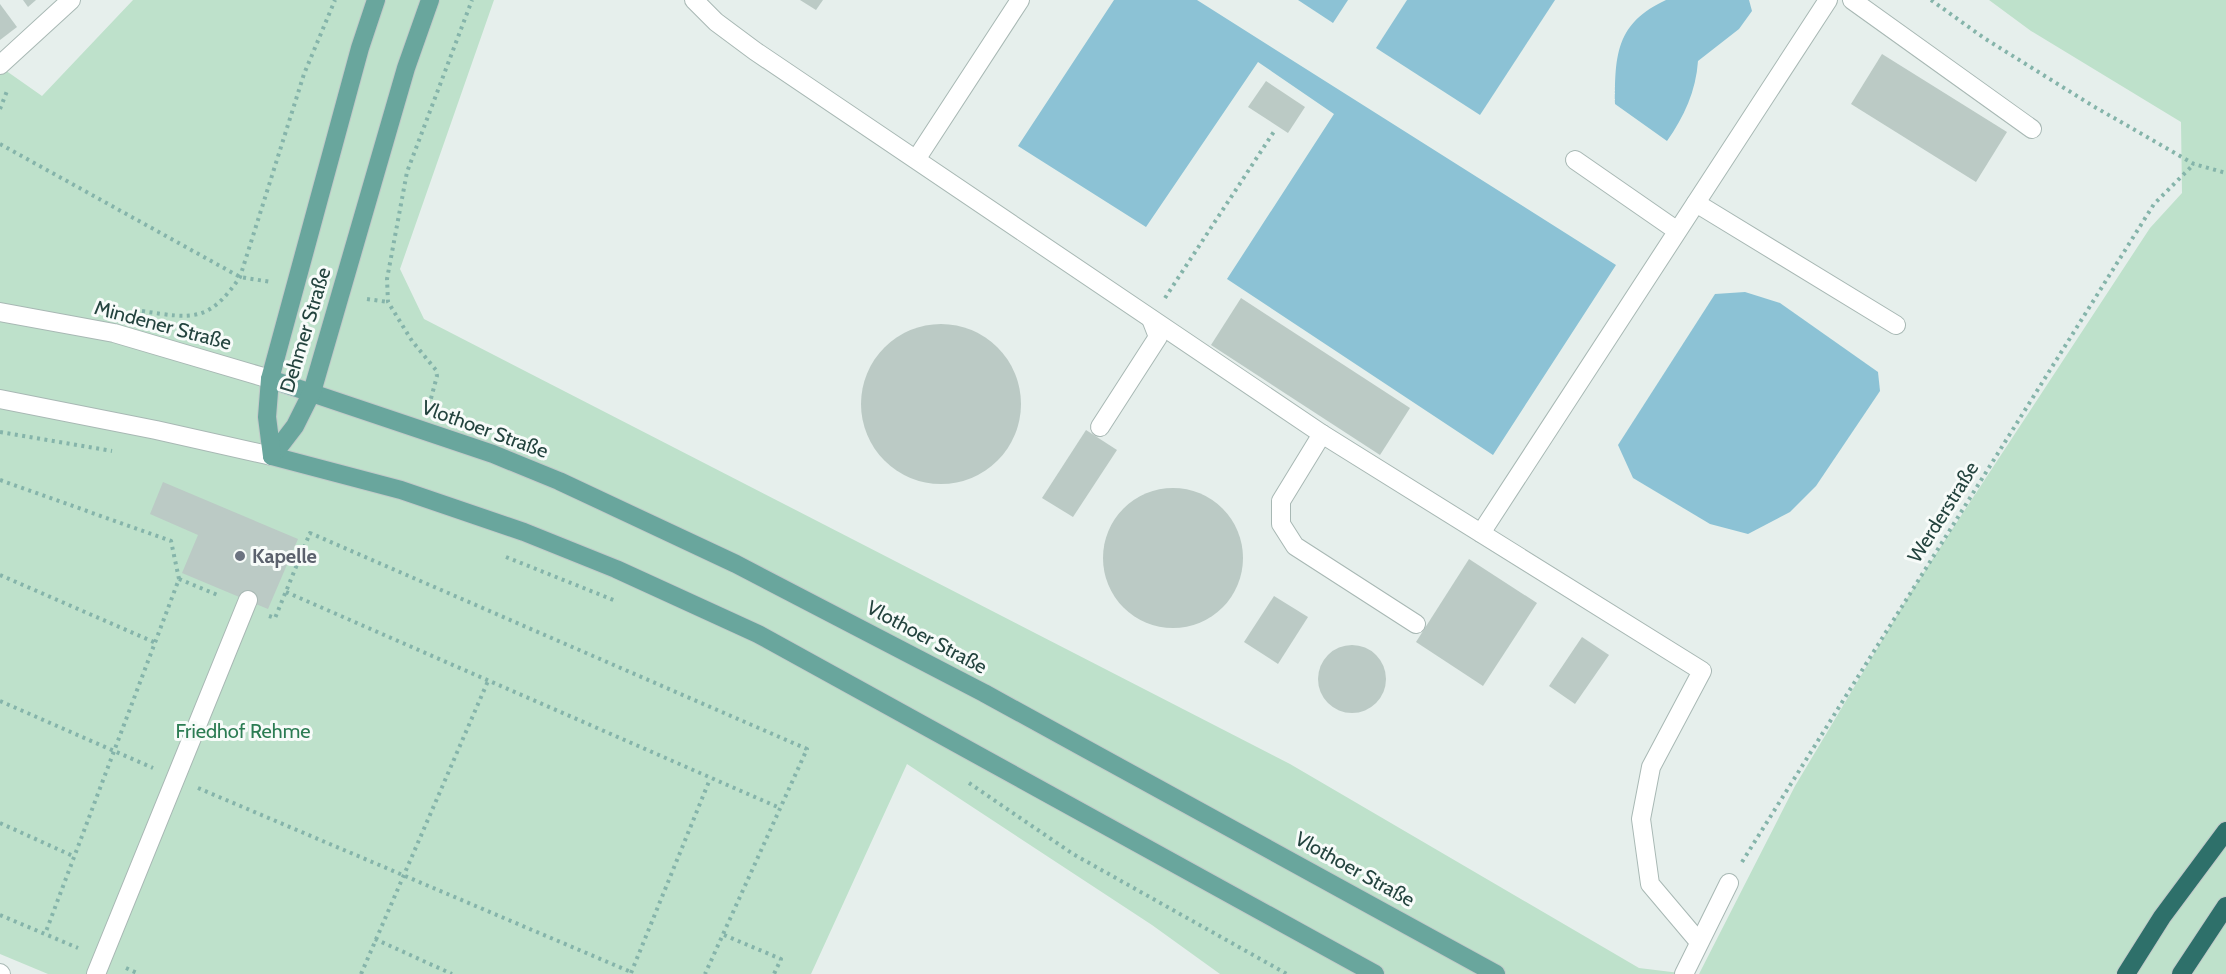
<svg xmlns="http://www.w3.org/2000/svg" width="2226" height="974" font-family="Cabin,sans-serif">
	<rect width="100%" height="100%" fill="#e6efec"/>
	<!-- green -->
	<g fill="#bee1cb">
		<path d="M133,0H494L400,269L424,319L1290,764L1639,968L1688,974H1220L1152,925L907,764L811,974H48L0,954V74L5,70L42,96Z"/>
		<path d="M1989,0H2226V974H1699L1795,786L1911,592L2150,228L2182,193L2181,122L2031,31Z"/>
	</g>
	<!-- water -->
	<g fill="#8cc2d5">
		<path d="M1114,0H1197L1616,265L1493,455L1227,279L1334,114L1258,62L1146,227L1018,146Z"/>
		<path d="M1298,0H1348L1333,23Z"/>
		<path d="M1407,0H1555L1480,115L1376,48Z"/>
		<path d="M1666,0H1749L1752,11L1739,29L1698,61C1696,91 1684,117 1667,141L1615,104C1615,55 1616,23 1666,0Z"/>
		<path d="M1745,292L1780,303L1878,372L1880,391L1816,486L1790,512L1748,534L1710,524L1633,478L1618,445L1715,294Z"/>
	</g>
	<!-- building -->
	<g fill="#bbcac5">
		<path d="M23,0H36L28,7Z"/>
		<path d="M800,0H823L816,10Z"/>
		<path d="M0,4L17,27L0,40Z"/>
		<path d="M1882,54L2007,132L1976,182L1851,104Z"/>
		<path d="M1266,81L1305,107L1288,133L1248,107Z"/>
		<path d="M1241,298L1410,408L1380,455L1211,345Z"/>
		<circle cx="941" cy="404" r="80"/>
		<path d="M1086,430L1117,450L1073,517L1042,498Z"/>
		<path d="M163,482L298,539L268,609L182,573L198,535L150,514Z"/>
		<circle cx="1173" cy="558" r="70"/>
		<path d="M1469,559L1537,603L1483,686L1416,642Z"/>
		<path d="M1274,596L1308,617L1278,664L1244,642Z"/>
		<path d="M1582,637L1609,655L1575,704L1549,686Z"/>
		<circle cx="1352" cy="679" r="34"/>
	</g>
	<g fill="none" stroke-linecap="round" stroke-linejoin="round">
		<!-- minor casing -->
		<g stroke="#a8b8b4" stroke-width="20">
			<g id="minor">
				<path d="M694,0L716,22L755,51L1322,434L1702,671L1651,767L1641,819L1650,884L1699,942"/>
				<path d="M1852,0L2032,129"/>
				<path d="M0,65L71,0"/>
				<path d="M917,158L1020,0"/>
				<path d="M1575,160L1676,230"/>
				<path d="M1696,203L1896,325"/>
				<path d="M0,312L114,333L270,379"/>
				<path d="M0,399L156,430L272,456"/>
				<path d="M1100,427L1158,337L1151,319"/>
				<path d="M1322,434L1281,501V524L1295,546L1416,624"/>
				<path d="M1481,533L1828,0"/>
				<path d="M0,973L1,974"/>
				<path d="M96,974L248,600"/>
				<path d="M1684,974L1729,883"/>
			</g>
		</g>
		<!-- major casing -->
		<g stroke="#c1cac9" stroke-width="20">
			<g id="major">
				<path d="M270,379L493,454L559,481L736,564L984,693L1496,974"/>
				<path d="M272,456L401,490L524,532L616,569L758,634L1375,974"/>
				<path d="M272,456L295,426L312,392L406,68L430,0"/>
				<path d="M272,456L267,417L270,379L360,48L376,0"/>
			</g>
		</g>
		<!-- highway casing -->
		<g stroke="#c1cac9" stroke-width="20">
			<g id="highway">
				<path d="M2126,974L2162,917L2226,831"/>
				<path d="M2181,974L2226,906"/>
			</g>
		</g>
		<!-- path -->
		<g stroke="#85b4aa" stroke-width="4" stroke-dasharray="3 4.5" stroke-linecap="butt">
			<path d="M1931,0L1984,38L2093,106L2194,164L2226,173"/>
			<path d="M0,109L7,91"/>
			<path d="M0,144L240,277L271,282"/>
			<path d="M1165,298L1275,130"/>
			<path d="M367,299L388,302"/>
			<path d="M142,311C194,319 209,322 240,277L304,74L335,0"/>
			<path d="M429,406L437,376L436,370L412,341L388,302L387,279L407,172L472,0"/>
			<path d="M0,432L112,451"/>
			<path d="M0,480L171,541L179,579L45,934"/>
			<path d="M506,557L616,601"/>
			<path d="M0,575L156,643"/>
			<path d="M179,579L220,596"/>
			<path d="M286,592L780,808"/>
			<path d="M269,616L275,618L310,533L807,749L705,974"/>
			<path d="M0,701L153,768"/>
			<path d="M969,783L1073,854L1287,974"/>
			<path d="M198,788L631,972"/>
			<path d="M0,823L73,856"/>
			<path d="M1742,862L2154,204L2194,164"/>
			<path d="M0,915L78,948"/>
			<path d="M724,935L781,959L774,974"/>
			<path d="M375,939L452,974"/>
			<path d="M126,968L139,974"/>
			<path d="M631,973L710,779"/>
			<path d="M361,974L488,681"/>
		</g>
		<!-- minor -->
		<use href="#minor" stroke="#fff" stroke-width="18"/>
		<!-- major -->
		<use href="#major" stroke="#69a69d" stroke-width="18"/>
		<!-- highway -->
		<use href="#highway" stroke="#2e706a" stroke-width="18"/>
	</g>
	<!-- markers -->
	<circle fill="#6b7280" stroke="#f7fbf9" stroke-width="2" cx="240" cy="556" r="6"/>
	<g text-anchor="middle" stroke-width="6" stroke-linejoin="round" paint-order="stroke">
		<!-- street labels -->
		<g font-size="20" fill="#23433e" stroke="#f7fbf9">
			<text transform="translate(163 325) rotate(15)" y="7">Mindener Straße</text>
			<text transform="translate(305 330) rotate(-73)" y="7">Dehmer Straße</text>
			<text transform="translate(485 429) rotate(20)" y="7">Vlothoer Straße</text>
			<text transform="translate(1943 512) rotate(-58)" y="7">Werderstraße</text>
			<text transform="translate(927 637) rotate(28)" y="7">Vlothoer Straße</text>
			<text transform="translate(1355 869) rotate(29)" y="7">Vlothoer Straße</text>
		</g>
		<!-- worship labels -->
		<g font-size="20" font-weight="bold" fill="#5b616d" stroke="#f7fbf9" text-anchor="start">
			<text x="252" y="563">Kapelle</text>
		</g>
		<!-- park labels -->
		<g font-size="20" fill="#2b7c53" stroke="#f7fbf9">
			<text x="243" y="738">Friedhof Rehme</text>
		</g>
	</g>
</svg>
